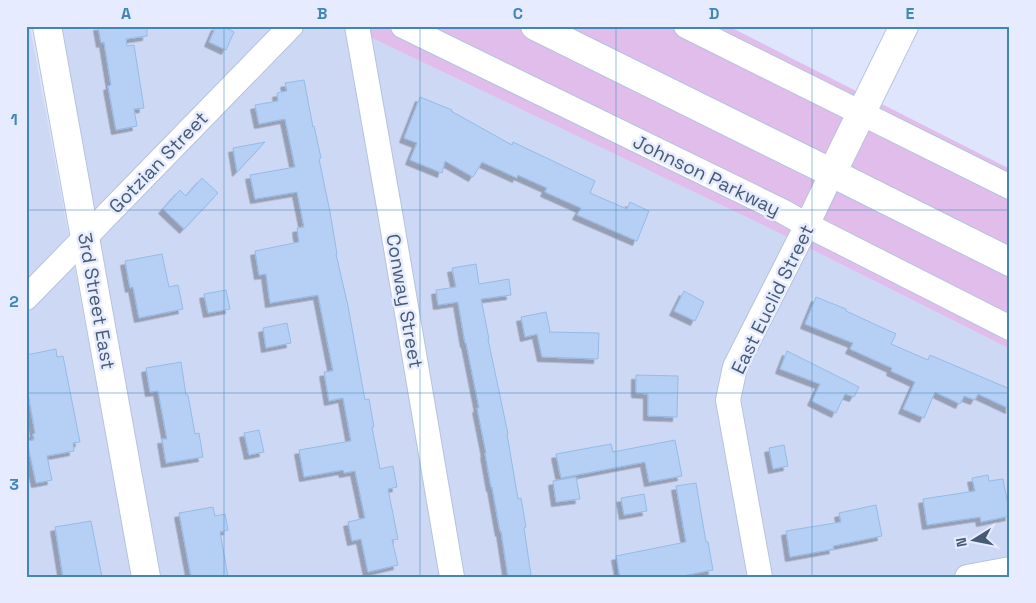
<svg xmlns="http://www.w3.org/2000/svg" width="1036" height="603" font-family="'Space Grotesk',sans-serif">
	<defs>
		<filter id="shadow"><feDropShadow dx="-4.5" dy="4.5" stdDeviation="0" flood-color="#0004"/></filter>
	</defs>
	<rect width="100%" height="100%" fill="#dee5fd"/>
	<!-- residential -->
	<g fill="#cdd8f5">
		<path d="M26,26H30L132,577H26Z"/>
		<path d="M62,26H348L374,39L767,227L1010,349V577H161Z"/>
	</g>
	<!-- green -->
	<path fill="#e0bdeb" d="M348,26H728L1010,169V349L767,227L374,39Z"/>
	<!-- building -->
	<g fill="#b5d0f4" stroke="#95bae7" filter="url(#shadow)">
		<path d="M98,26H147V36L126,39L127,46L134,45L144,108L134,109L137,126L116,130L108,86L111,85L104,42L101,43Z"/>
		<path d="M216,26H223L234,32L226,50L209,42Z"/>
		<path d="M304,80L313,127L314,126L321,158L319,159L330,212L337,254H336L348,306L365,400L369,399L374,427H372L380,469L393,466L397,487L388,489L398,539L392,540L398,565L368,572L361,539L352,541L348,522L365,518L355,471L344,473L343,470L304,477L299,450L351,441L343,398L329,401L324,372L333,371L318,295L270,303L266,274L259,275L255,251L299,242L297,228L304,227L297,192L255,199L250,175L295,167L285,119L259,124L255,105L278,101L277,93L287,91L285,83Z"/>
		<path d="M420,97L452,110L451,111L512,145L513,142L595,181L590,193L627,209L630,202L649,211L637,241L577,215L581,208L545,192L547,188L518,175L517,178L482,162L473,177L445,161L442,173L410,160L417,143L404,138Z"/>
		<path d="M265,142L237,172L233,148Z"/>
		<path d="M202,178L218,193L184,229L163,209L180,190L186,196Z"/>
		<path d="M162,254L169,287L178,285L183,309L139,318L133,287L130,288L125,261Z"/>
		<path d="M476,264L479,284L509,279L511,295L481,299L489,339H488L508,434H507L518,499L521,498L526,527L524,528L531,575L508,577L501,531L500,532L492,487H491L485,453H486L477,408H479L466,343H465L458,302L438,305L436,290L456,287L452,268Z"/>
		<path d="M226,290L230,309L208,313L204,294Z"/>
		<path d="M684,291L704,302L695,321L674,311Z"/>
		<path d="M816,297L846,309V311L896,334L891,344L928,360L930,355L1010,389V409L978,394L975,400L964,396L960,404L935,392L924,418L903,409L915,382L891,371L892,368L850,349L853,343L805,324Z"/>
		<path d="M546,312L550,331L549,332L599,333L598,359L542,357L537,334L525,337L521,317Z"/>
		<path d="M287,323L291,343L266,348L263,328Z"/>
		<path d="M56,349L57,357L63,356L80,442L73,443L74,451L47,456L52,480L36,483L27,441L34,440L33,434L35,433L26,381V355Z"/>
		<path d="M787,351L859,387L854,397L845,394L836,413L812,401L820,384L780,369Z"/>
		<path d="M181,362L186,395H188L195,434L199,433L203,457L166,463L162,439H167L158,391L150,392L146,368Z"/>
		<path d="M636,375L678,376L677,417L648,416V394L636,393Z"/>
		<path d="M259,430L264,452L249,455L244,433Z"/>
		<path d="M675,440L682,476L649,482L645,462L561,478L556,454L611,444L613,452Z"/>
		<path d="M784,445L788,466L773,469L769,448Z"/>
		<path d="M988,475L989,481L1003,479L1010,516L981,522L980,517L927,525L923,499L975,491L972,478Z"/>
		<path d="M576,477L580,499L556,502L553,481Z"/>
		<path d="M696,483L706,542H708L713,570L677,577H620L616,556L686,542L676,486Z"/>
		<path d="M644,494L647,511L624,515L621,498Z"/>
		<path d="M876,505L882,536L833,546L834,549L790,557L786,531L841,522L839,513Z"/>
		<path d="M213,507L215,516L225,514L228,530L220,532L228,577H191L179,513Z"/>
		<path d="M91,521L102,577H63L55,527Z"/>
	</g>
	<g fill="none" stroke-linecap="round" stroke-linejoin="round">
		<!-- minor casing -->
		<g stroke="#b5c3dc" stroke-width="26">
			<g id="minor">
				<path d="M357,26L389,207L452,577"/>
				<path d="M403,26L782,211L807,225L1010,328"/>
				<path d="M686,26L1010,187"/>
				<path d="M26,298L291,26"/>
				<path d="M760,577L728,400L735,367L807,225L832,173"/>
				<path d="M967,577L1010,569"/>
			</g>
		</g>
		<!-- tertiary casing -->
		<g stroke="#b5c3dc" stroke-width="30">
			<g id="tertiary">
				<path d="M47,26L146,577"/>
				<path d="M535,26L832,173L1010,262"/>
				<path d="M832,173L904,26"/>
			</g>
		</g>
		<!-- minor -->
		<use href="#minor" stroke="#fff" stroke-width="24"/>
		<!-- tertiary -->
		<use href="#tertiary" stroke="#fff" stroke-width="28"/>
	</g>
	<!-- grid -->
	<path fill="none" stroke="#4186b7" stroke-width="1" stroke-opacity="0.55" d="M224,26V577M420,26V577M616,26V577M812,26V577M26,210H1010M26,393H1010"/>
	<g text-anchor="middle" stroke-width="5" stroke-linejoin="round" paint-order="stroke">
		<!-- street labels -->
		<g font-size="19" fill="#465c74" stroke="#e6ebff">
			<text transform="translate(158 162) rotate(-46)" y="7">Gotzian Street</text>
			<text transform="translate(707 175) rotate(26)" y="7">Johnson Parkway</text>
			<text transform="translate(772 299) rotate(-64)" y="7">East Euclid Street</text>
			<text transform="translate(97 301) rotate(80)" y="7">3rd Street East</text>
			<text transform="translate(405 301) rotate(80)" y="7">Conway Street</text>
		</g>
	</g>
	<!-- border -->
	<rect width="1036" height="603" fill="none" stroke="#e6ebff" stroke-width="55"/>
	<!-- north arrow -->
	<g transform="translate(974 540) rotate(260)" stroke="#e6ebff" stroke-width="4" paint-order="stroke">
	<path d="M0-4L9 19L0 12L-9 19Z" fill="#465c74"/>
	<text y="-8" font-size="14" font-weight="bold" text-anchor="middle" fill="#465c74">N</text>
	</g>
	<rect x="28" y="28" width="980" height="548" fill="none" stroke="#4186b7" stroke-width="2"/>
	<g font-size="16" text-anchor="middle" font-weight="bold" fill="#4186b7">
		<text x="126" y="19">A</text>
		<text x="322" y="19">B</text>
		<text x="518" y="19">C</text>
		<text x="714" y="19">D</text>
		<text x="910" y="19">E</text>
		<text x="14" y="125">1</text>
		<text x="14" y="307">2</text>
		<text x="14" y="490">3</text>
	</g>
</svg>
